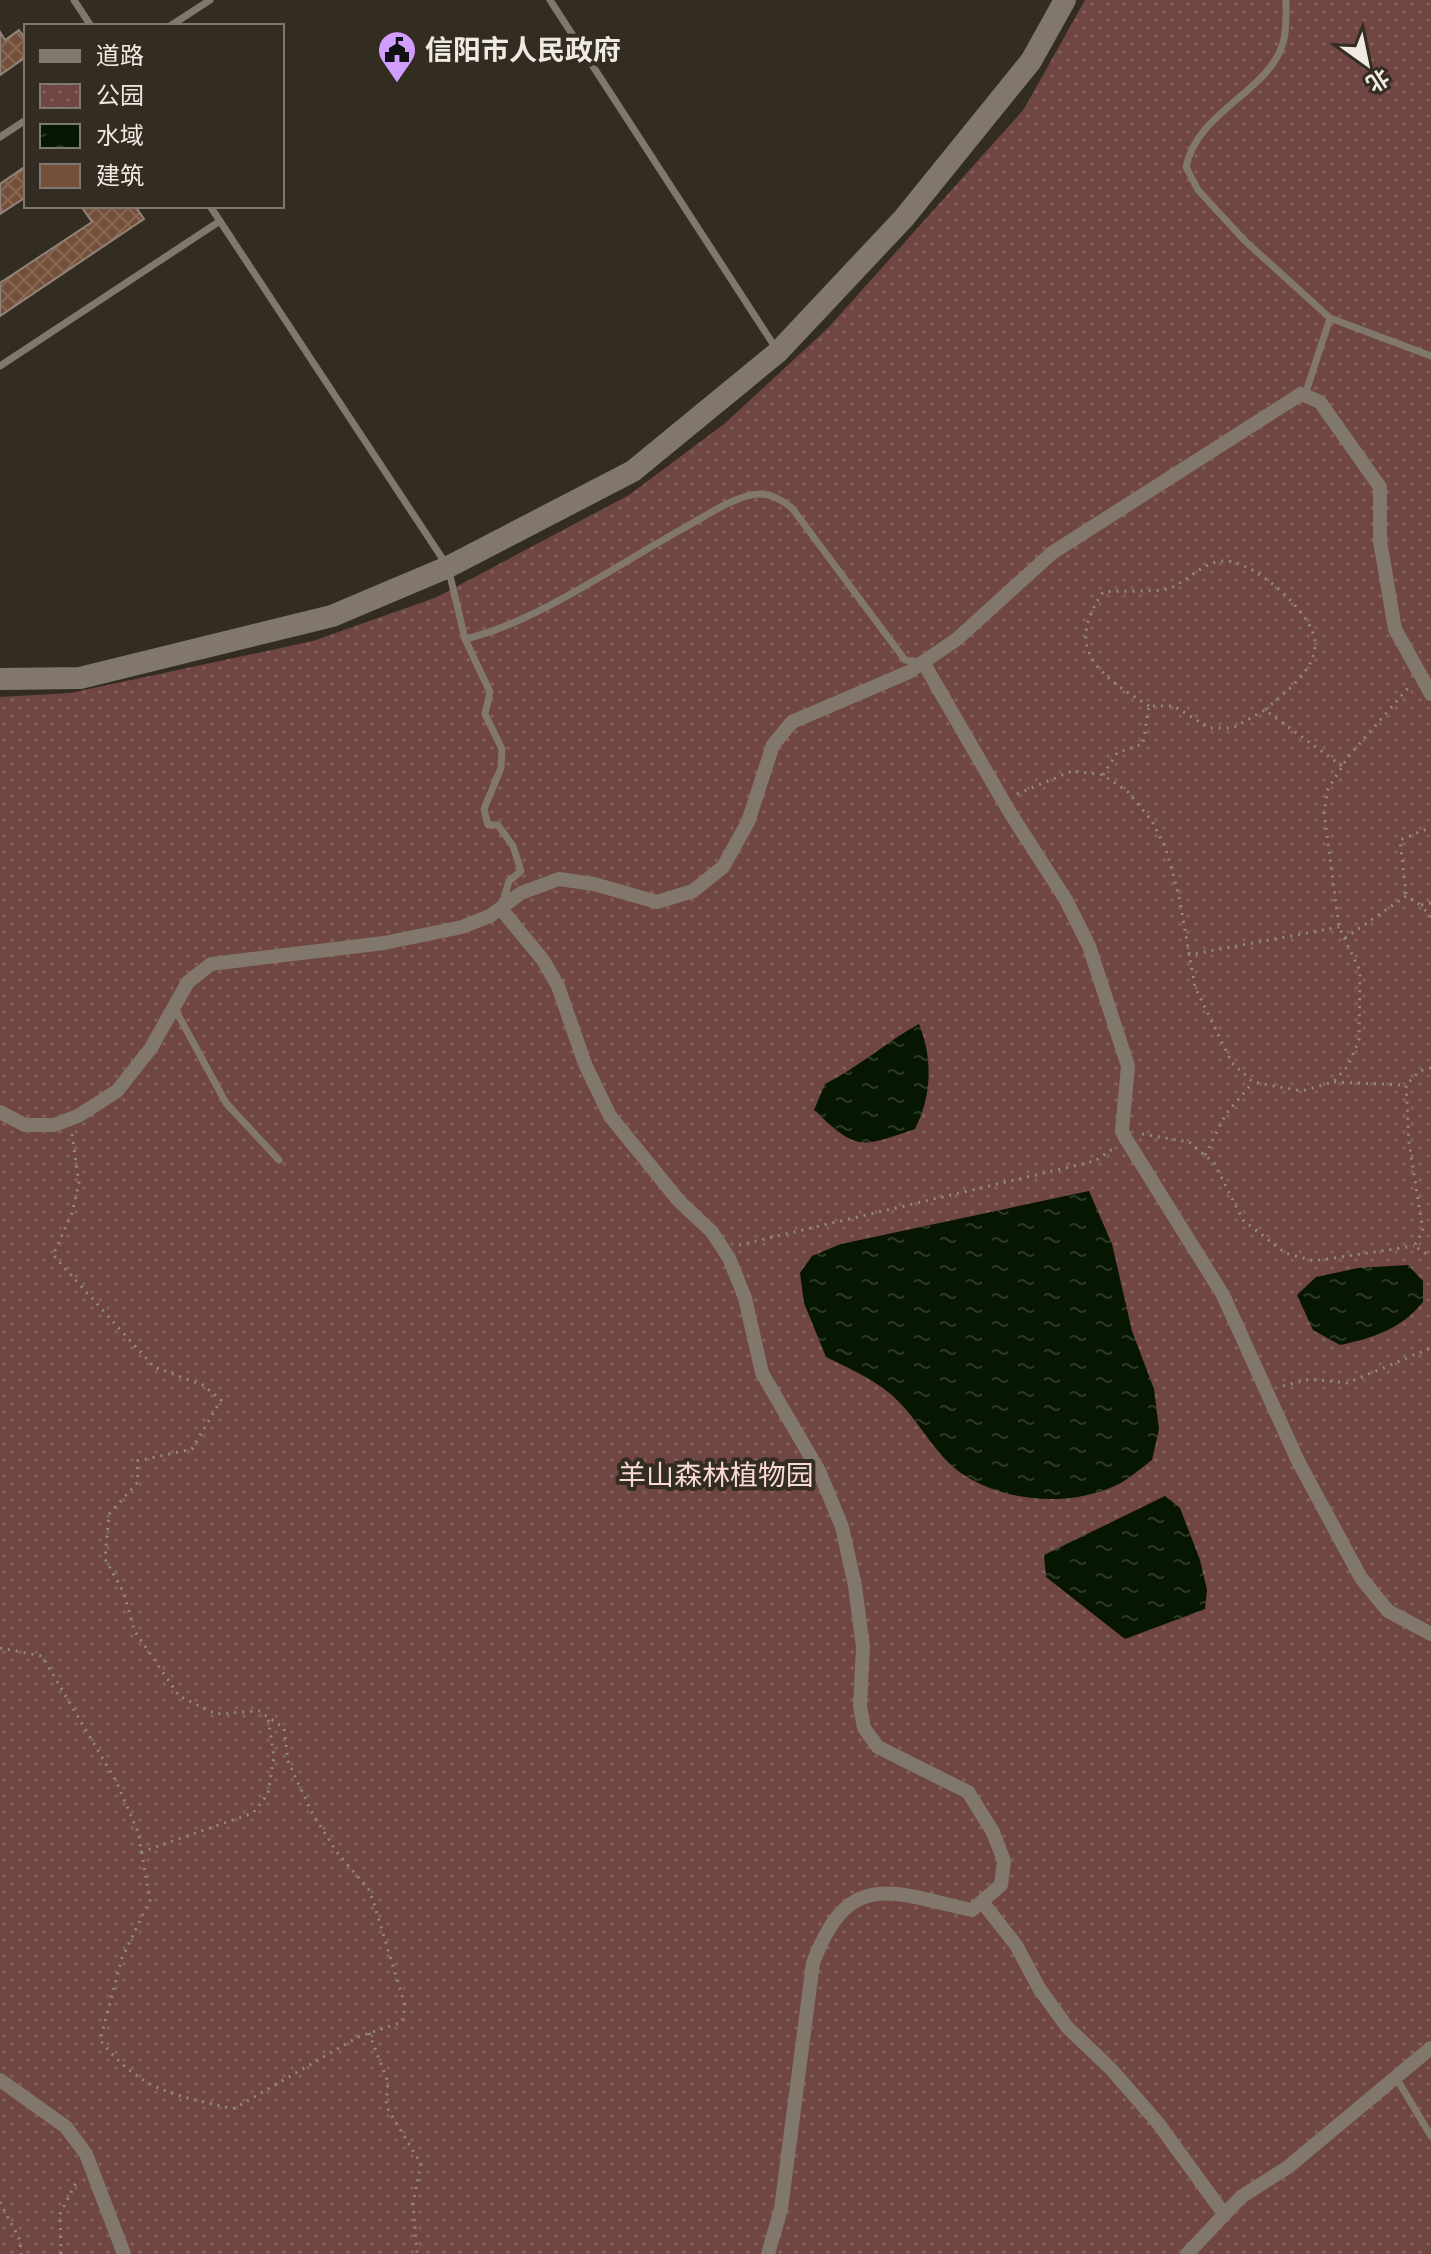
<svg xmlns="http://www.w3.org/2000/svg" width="1431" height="2254" font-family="Figtree,'Noto Sans SC',sans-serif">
	<defs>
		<pattern id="park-dots" width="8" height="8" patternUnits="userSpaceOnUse" patternTransform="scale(2)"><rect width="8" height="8" fill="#6f4641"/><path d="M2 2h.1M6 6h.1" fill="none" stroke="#84615c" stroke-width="1.8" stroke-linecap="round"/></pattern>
		<pattern id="water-ripples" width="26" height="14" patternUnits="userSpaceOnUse" patternTransform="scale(2)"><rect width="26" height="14" fill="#071600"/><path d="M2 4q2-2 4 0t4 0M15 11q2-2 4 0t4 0" fill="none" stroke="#2b3825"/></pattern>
		<pattern id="building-cross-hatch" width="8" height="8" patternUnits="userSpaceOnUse" patternTransform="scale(2)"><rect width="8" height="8" fill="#74503a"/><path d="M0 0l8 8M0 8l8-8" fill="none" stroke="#886956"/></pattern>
	</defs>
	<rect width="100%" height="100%" fill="#332c20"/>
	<!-- park -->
	<path fill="url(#park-dots)" d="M1085,0H1431V2254H0V697L70,693L313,641L437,597L629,495L724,424L828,328L1024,109Z"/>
	<!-- water -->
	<g fill="url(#water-ripples)">
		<path d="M919,1024C933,1059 932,1096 915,1129C860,1148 857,1151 814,1110L825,1084C859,1067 886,1042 919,1024Z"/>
		<path d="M1089,1191L1112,1244L1132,1331L1154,1389L1159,1429L1152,1460C1141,1468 1129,1479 1117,1485C1070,1507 1008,1503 964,1475C936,1457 922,1425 899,1402C879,1381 852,1370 826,1357L804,1303L800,1273L812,1256L841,1244Z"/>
		<path d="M1408,1265L1423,1281V1302C1401,1329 1373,1338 1340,1345L1313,1330L1297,1295L1316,1277L1358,1268Z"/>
		<path d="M1165,1496L1180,1508L1200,1560L1207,1590L1205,1609L1125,1639L1046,1577L1044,1555Z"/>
	</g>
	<!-- building -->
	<g fill="url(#building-cross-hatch)" stroke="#92837a" stroke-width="2">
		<path d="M19,30L26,40V57L0,75V32L5,40Z"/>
		<path d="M26,166V197L0,214V184Z"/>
		<path d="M81,206H135L144,219L0,316V283L92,222Z"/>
	</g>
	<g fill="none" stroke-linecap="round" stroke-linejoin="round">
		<!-- path -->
		<g stroke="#908a80" stroke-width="3" stroke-dasharray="2 6" stroke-linecap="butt">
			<path d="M1149,706C1099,675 1063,650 1103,592C1120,590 1156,593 1170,588C1190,580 1203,561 1225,561C1253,560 1315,614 1315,643C1316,671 1284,693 1265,710"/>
			<path d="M1103,775L1117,753L1143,744L1149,706H1174L1209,728H1233L1265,710L1342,766"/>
			<path d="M1017,794L1072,771L1103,775L1128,792L1152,821L1166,849L1179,896L1195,987L1232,1063L1253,1082L1302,1091L1333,1082L1348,1066L1359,1040L1360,971L1339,927L1324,812L1328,789L1348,757L1409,687"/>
			<path d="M1406,894L1400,840L1431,827"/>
			<path d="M1431,903L1421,905L1431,917"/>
			<path d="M1345,938L1406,896L1421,905"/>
			<path d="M1188,955L1339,927"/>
			<path d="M1431,1068L1420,1071L1406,1085L1409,1142L1423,1231L1414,1246L1431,1257"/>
			<path d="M1334,1082L1406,1085"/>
			<path d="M1142,1134L1189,1142L1214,1163L1243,1220L1285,1253L1314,1261L1414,1246"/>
			<path d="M1205,1155L1226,1114L1253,1082"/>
			<path d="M739,1245L1095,1161L1114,1148"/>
			<path d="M1283,1386L1310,1379L1347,1383L1431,1348"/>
			<path d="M0,1648L42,1656L116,1781L138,1832L150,1900L122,1958L100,2040C142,2092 172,2094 233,2109L358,2037L402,2022L405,2005L370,1891L336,1851L311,1811L288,1761L284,1728L259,1711L216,1714L179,1696L134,1630L124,1593L105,1559L109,1514L138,1482L137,1461L192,1449L221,1400L203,1385L154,1367L53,1255L72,1213L79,1183L72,1134"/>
			<path d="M141,1852L253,1813L268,1794L274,1756L268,1718"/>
			<path d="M369,2033L388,2082L386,2106L421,2164L413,2203L417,2254"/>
			<path d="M0,2202L20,2240L21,2254"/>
			<path d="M61,2254L60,2214L78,2179"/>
		</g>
		<!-- lane -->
		<g stroke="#81786b" stroke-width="7">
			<path d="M74,0L91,26"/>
			<path d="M550,0L777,350"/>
			<path d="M1286,0C1286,13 1287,30 1283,43C1268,93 1198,110 1186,167L1198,190L1244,240L1330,318L1431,356"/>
			<path d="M170,26L210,0"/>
			<path d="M0,137L26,120"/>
			<path d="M210,206L448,567L465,639L490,692L485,714L502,749L501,768L484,809L488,825H498L513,846L521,871L509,881L501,908"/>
			<path d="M0,366L220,221"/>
			<path d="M1305,395L1330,318"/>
			<path d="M465,639C535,623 617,565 682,529C703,518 735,495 759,494C773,494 781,500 792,508L905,660L921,662"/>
			<path d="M175,1009L226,1103L279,1160"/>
			<path d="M1395,2076L1431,2136"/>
		</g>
		<!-- street -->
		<g stroke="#81786b" stroke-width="14">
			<path d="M923,662L1009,811L1066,900L1089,946L1128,1066L1122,1131L1126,1139L1223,1295L1298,1461L1361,1578L1388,1611L1431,1634"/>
			<path d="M501,909L543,960L558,986L585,1064L610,1116L679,1201L712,1232L729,1258L745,1298L762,1373L819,1471L842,1527L855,1586L863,1647L860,1706L864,1728L878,1747L968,1792L993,1832L1004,1861L1001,1885L972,1910C892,1893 849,1867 813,1963L781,2209L768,2254"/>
			<path d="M0,1112L25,1125H54L78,1116L117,1091L151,1048L188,982L211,964L384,943L462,927L490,916L521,893L559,879L594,884L657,902L693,891L723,867L748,822L773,745L792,722L909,672L957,639L1052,553L1301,394L1320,402L1380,487V541L1395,629L1431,694"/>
			<path d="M983,1903L1016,1945L1039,1988L1067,2027L1111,2069L1158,2123L1224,2214"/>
			<path d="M0,2080L66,2127L86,2154L124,2254"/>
			<path d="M1187,2254L1241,2197L1288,2167L1431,2048"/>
		</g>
		<!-- secondary -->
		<path stroke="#81786b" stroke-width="22" d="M0,679L80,678L332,616L448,567L633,471L778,352L904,218L1031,61L1065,0"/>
	</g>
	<!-- icons -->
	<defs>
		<g id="civic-pin" transform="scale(2)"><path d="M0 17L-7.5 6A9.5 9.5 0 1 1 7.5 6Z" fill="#d19dfe" stroke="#332c20"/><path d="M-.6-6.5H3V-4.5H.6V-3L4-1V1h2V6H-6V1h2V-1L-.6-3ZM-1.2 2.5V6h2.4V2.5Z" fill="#111"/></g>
	</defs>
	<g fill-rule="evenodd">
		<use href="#civic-pin" x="397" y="50"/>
	</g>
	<g text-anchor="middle" stroke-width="8" stroke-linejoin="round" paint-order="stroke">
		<!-- poi labels -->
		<g font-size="28" font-weight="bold" fill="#efeae3" stroke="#332c20" text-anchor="start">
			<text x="425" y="60">信阳市人民政府</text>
		</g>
		<!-- park labels -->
		<g font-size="28" fill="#f8d9d4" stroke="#332c20">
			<text x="716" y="1485">羊山森林植物园</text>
		</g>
	</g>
	<!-- legend -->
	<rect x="24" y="24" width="260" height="184" fill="#332c20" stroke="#7e786e" stroke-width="2"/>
	<rect x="40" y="50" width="40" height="12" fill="#81786b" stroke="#7e786e" stroke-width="2"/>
	<text x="96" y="64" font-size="24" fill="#efeae3">道路</text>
	<rect x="40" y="84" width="40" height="24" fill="url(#park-dots)" stroke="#7e786e" stroke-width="2"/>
	<text x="96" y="104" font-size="24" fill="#efeae3">公园</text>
	<rect x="40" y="124" width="40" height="24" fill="url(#water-ripples)" stroke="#7e786e" stroke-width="2"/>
	<text x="96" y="144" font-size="24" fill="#efeae3">水域</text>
	<rect x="40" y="164" width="40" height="24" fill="#74503a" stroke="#7e786e" stroke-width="2"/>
	<text x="96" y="184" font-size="24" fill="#efeae3">建筑</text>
	<!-- north arrow -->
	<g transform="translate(1367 64) rotate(147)" stroke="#332c20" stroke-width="6" paint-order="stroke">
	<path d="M0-6L14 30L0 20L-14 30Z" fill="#efeae3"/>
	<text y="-12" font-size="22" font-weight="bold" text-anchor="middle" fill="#efeae3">北</text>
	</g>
</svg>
